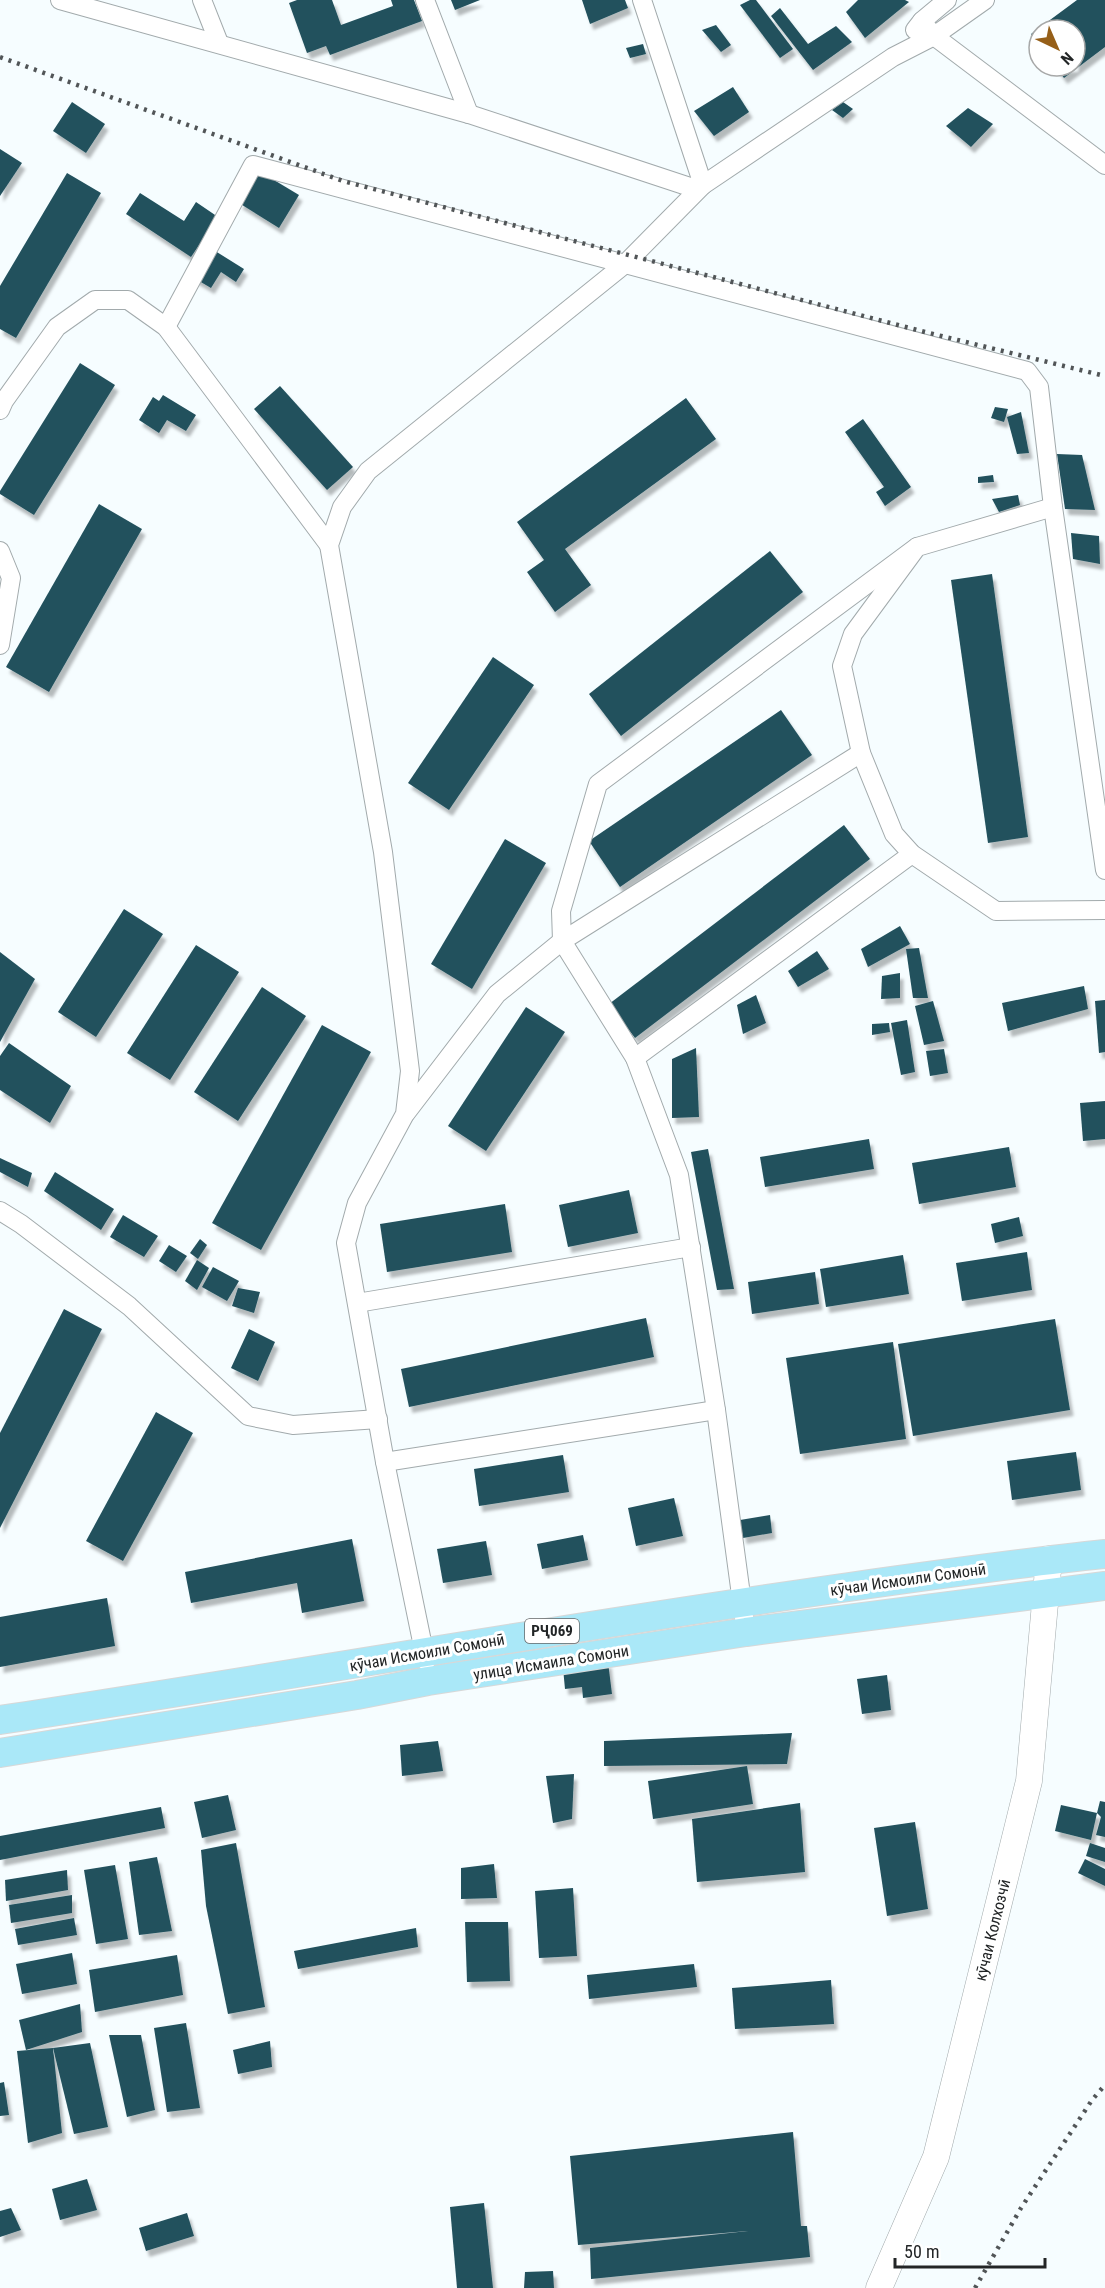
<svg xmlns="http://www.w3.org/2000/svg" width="1105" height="2288" font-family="'Roboto Condensed',sans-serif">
	<defs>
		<filter id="shadow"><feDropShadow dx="3.5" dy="6" stdDeviation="1.5" flood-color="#0004"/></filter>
	</defs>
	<rect width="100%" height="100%" fill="#f6fdff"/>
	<!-- building -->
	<g fill="#22515d" filter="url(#shadow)">
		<path d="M297,0H332L341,25L393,6L391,0H414L422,21L330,55L326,46L307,53L289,3Z"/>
		<path d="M451,0H480L455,10Z"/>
		<path d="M582,0H625L628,8L590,24Z"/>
		<path d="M750,0H756L793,49L780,58L740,5Z"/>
		<path d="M858,0H905L909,2L865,38L846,12Z"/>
		<path d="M1077,0H1105V47L1064,78L1055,66H1075V30H1039V44L1031,34Z"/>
		<path d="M780,8L808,44L836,26L852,42L813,70L771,16Z"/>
		<path d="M716,25L731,45L721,52L702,30Z"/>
		<path d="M643,44L646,54L630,58L626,48Z"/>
		<path d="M733,87L749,112L714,136L694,111Z"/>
		<path d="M72,102L105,124L86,153L53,131Z"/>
		<path d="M843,102L853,109L843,118L832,110Z"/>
		<path d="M968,108L993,124L971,147L946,126Z"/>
		<path d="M0,149L22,163L0,196Z"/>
		<path d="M259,171L299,195L279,228L239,203Z"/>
		<path d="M67,173L101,193L16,338L0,329V286Z"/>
		<path d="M140,193L184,221L196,202L218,217L191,257L126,214Z"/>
		<path d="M212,249L244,269L236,282L221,272L211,288L194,278Z"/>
		<path d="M80,363L115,385L34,515L0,494V491Z"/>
		<path d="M280,386L353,467L327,490L254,409Z"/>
		<path d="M163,395L196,415L186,431L167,420L159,433L139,420L153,397L159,401Z"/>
		<path d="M686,398L716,439L565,549L591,585L555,612L527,572L544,560L517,522Z"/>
		<path d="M995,407L1008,409L1004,422L991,418Z"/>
		<path d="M1021,412L1029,453L1017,454L1007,417Z"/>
		<path d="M863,419L911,487L885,506L876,492L884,487L845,432Z"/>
		<path d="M1057,454L1082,455L1095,510L1065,509Z"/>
		<path d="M993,475L994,482L978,483V477Z"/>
		<path d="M1018,495L1020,505L999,512L992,499Z"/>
		<path d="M99,504L142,529L49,692L6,667Z"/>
		<path d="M1071,533L1099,536L1100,564L1073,559Z"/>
		<path d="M770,551L803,592L621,736L589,694Z"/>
		<path d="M992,574L1028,837L988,843L951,580Z"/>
		<path d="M493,657L534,685L449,810L408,783Z"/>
		<path d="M781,710L812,755L620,887L589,841Z"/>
		<path d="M844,825L870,859L635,1038L609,1004Z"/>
		<path d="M505,839L546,863L472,989L431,964Z"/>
		<path d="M124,909L163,934L96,1037L58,1012Z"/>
		<path d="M900,926L910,944L868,967L861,949Z"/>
		<path d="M196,945L239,972L170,1080L127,1053Z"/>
		<path d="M919,948L928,998H913L906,949Z"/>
		<path d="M817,951L829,969L798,987L788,971Z"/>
		<path d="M0,952L35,979L0,1042Z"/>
		<path d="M900,973V998L881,999L882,976Z"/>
		<path d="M1084,986L1088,1009L1008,1031L1002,1003Z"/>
		<path d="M262,987L306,1016L238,1121L194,1092Z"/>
		<path d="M756,995L766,1023L743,1034L737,1005Z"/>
		<path d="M1105,1000V1052L1099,1053L1095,1001Z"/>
		<path d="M933,1001L944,1041L924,1045L915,1006Z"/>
		<path d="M526,1007L565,1032L486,1151L448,1126Z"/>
		<path d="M907,1020L915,1072L901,1075L891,1023Z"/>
		<path d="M889,1023L890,1032L872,1035V1024Z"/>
		<path d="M322,1025L371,1052L261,1250L212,1223Z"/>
		<path d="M9,1043L71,1086L50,1123L0,1090V1056Z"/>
		<path d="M696,1048L699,1117L672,1118V1059Z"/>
		<path d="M944,1049L948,1073L930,1076L926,1051Z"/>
		<path d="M1105,1101V1139L1083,1141L1080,1103Z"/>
		<path d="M869,1139L874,1169L765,1187L760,1157Z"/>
		<path d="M1009,1147L1016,1187L919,1204L912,1163Z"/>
		<path d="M708,1149L734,1289L717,1290L691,1152Z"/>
		<path d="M0,1158L32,1173L28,1187L0,1172Z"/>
		<path d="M55,1172L114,1209L101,1230L44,1191Z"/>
		<path d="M629,1190L638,1233L568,1247L559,1205Z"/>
		<path d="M505,1204L512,1252L387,1272L380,1224Z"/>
		<path d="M123,1215L158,1236L144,1257L110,1237Z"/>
		<path d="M1019,1217L1023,1236L995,1243L991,1224Z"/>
		<path d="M200,1239L207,1245L198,1259L190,1253Z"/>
		<path d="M169,1245L187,1256L176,1272L159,1261Z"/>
		<path d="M1027,1252L1032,1290L962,1301L956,1263Z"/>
		<path d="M903,1255L909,1294L826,1307L820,1269Z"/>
		<path d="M197,1260L209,1268L197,1290L185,1281Z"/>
		<path d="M213,1267L239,1281L227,1301L202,1287Z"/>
		<path d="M815,1272L819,1304L752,1314L748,1282Z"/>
		<path d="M238,1288L260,1292L254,1313L232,1306Z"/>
		<path d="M64,1309L102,1329L0,1528V1433Z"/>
		<path d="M646,1318L654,1357L409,1407L401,1369Z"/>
		<path d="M1055,1319L1070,1410L913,1436L898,1344Z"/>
		<path d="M249,1329L275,1342L258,1381L231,1368Z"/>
		<path d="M893,1342L906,1439L800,1454L786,1358Z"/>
		<path d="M156,1412L193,1433L123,1561L86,1541Z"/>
		<path d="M1076,1452L1081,1490L1012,1500L1007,1461Z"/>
		<path d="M563,1455L569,1492L479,1506L474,1469Z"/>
		<path d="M674,1498L683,1536L636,1546L628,1508Z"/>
		<path d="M770,1515L772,1533L743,1538L740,1520Z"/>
		<path d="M583,1535L588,1560L542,1569L537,1544Z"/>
		<path d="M352,1539L364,1601L302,1613L297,1583L191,1603L185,1572Z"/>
		<path d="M486,1541L492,1575L443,1583L437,1549Z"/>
		<path d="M107,1598L115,1646L0,1667V1617Z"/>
		<path d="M608,1662L612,1694L583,1698L582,1687L565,1689L563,1668Z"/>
		<path d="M887,1675L891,1710L862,1714L857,1679Z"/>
		<path d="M792,1733L787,1764L604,1766V1741Z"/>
		<path d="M438,1741L443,1771L402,1776L400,1745Z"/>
		<path d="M747,1766L753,1804L653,1819L648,1781Z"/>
		<path d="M574,1774L572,1819L553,1823L546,1776Z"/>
		<path d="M228,1795L236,1830L202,1838L194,1802Z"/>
		<path d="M1100,1801L1105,1802V1837L1096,1835L1101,1817L1097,1813Z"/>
		<path d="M800,1803L805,1872L697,1882L692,1819Z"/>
		<path d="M1061,1805L1097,1813L1091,1840L1055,1831Z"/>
		<path d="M161,1807L165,1828L0,1860V1836Z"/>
		<path d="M915,1822L928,1909L887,1916L874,1828Z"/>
		<path d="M236,1843L265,2007L228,2014L206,1906L201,1850Z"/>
		<path d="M1090,1843L1105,1848V1862L1086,1856Z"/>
		<path d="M157,1857L172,1931L139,1935L129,1862Z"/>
		<path d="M1085,1859L1105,1869V1886L1078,1873Z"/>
		<path d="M494,1864L497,1898L461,1899V1868Z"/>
		<path d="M115,1865L128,1939L96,1944L84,1870Z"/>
		<path d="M67,1870L68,1890L6,1901L5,1880Z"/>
		<path d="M573,1888L577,1956L539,1958L535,1891Z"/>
		<path d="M72,1895V1913L11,1923L9,1905Z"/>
		<path d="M74,1918L77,1935L18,1945L15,1929Z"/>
		<path d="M465,1922H508L510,1981L467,1982Z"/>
		<path d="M416,1928L418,1947L298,1969L294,1951Z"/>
		<path d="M72,1953L77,1984L22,1994L16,1964Z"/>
		<path d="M177,1955L183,1995L95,2012L89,1970Z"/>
		<path d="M694,1964L697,1987L589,1999L587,1975Z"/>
		<path d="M831,1980L834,2024L735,2029L732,1988Z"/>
		<path d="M80,2004L82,2032L26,2050L19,2020Z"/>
		<path d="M186,2023L200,2108L167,2112L154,2028Z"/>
		<path d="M109,2035H141L155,2110L127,2117Z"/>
		<path d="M270,2041L272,2067L238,2074L233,2050Z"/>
		<path d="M90,2043L108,2127L74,2134L53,2048Z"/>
		<path d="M53,2048L62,2133L28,2143L17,2051Z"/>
		<path d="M4,2082L9,2115L0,2116V2083Z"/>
		<path d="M793,2132L801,2226H807L810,2257L591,2279L590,2248L748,2231L578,2245L570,2156Z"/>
		<path d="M87,2179L97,2210L60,2220L52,2189Z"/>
		<path d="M484,2203L493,2288H457L450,2207Z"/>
		<path d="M11,2208L21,2230L0,2237V2211Z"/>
		<path d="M187,2213L194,2236L146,2251L139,2228Z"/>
		<path d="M553,2271L554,2288H524L525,2272Z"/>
	</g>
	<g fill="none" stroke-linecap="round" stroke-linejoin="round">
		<!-- minor casing -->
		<g stroke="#a2aaac" stroke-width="20">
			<g id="minor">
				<path d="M60,0L469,114L690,187L703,185L893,57L934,36L985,0"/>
				<path d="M202,0L219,43"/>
				<path d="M425,0L469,114"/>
				<path d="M922,21L934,36L1105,165"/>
				<path d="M915,30L922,21L947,0"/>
				<path d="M166,327L253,165L1027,371L1039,387L1053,507L1105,870"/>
				<path d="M0,410L4,401L57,327L95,300H128L166,327L329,545"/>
				<path d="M1053,507L917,547L853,634L842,666L861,753L894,834L912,854L996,911L1105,910"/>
				<path d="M0,551L11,578L0,645"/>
				<path d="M635,1058L912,854"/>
				<path d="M406,1113L497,994L562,941L861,753"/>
				<path d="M0,1211L21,1224L129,1306L248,1416L293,1425L378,1419"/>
				<path d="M357,1303L691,1247"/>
				<path d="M385,1462L716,1410"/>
				<path d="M746,1632L716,1410L679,1175L635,1058L562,941L561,911L598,784L917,547"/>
				<path d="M426,1661L385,1462L346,1243L357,1203L405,1114L410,1071L383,852L329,545L342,507L368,471L625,264L703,185L642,0"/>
			</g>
		</g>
		<!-- secondary casing -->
		<g stroke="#a2aaac" stroke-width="27">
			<path id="secondary" d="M879,2288L936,2157L1029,1781L1049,1559"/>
		</g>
		<!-- primary casing -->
		<g stroke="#d7d8d8" stroke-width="30">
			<g id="primary">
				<path d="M0,1720C283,1677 565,1627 849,1587C934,1575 1019,1563 1105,1554"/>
				<path d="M0,1753L357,1695L428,1681L746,1632L1105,1586"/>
			</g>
		</g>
		<!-- minor -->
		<use href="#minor" stroke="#fff" stroke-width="18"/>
		<!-- secondary -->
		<use href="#secondary" stroke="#fff" stroke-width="26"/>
		<!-- primary -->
		<use href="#primary" stroke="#aae8f8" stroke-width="28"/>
		<!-- rail -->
		<g stroke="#515557" stroke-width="4.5" stroke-dasharray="3 6" stroke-linecap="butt">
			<path d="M0,57L343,181L925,332L1105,376"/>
			<path d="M975,2288L1021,2208L1092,2100L1105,2085"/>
		</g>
	</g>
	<g text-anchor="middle" stroke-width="6" stroke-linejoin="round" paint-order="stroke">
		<!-- shield labels -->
		<rect fill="#fff" stroke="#646667" stroke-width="1.5" x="525" y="1619" width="54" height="24" rx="4.5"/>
		<g font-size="15" font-weight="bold" fill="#222526">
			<text x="552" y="1636">РҶ069</text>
		</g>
		<!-- street labels -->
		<g font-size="16" fill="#222526" stroke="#fff">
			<text transform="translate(908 1579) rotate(-8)" y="6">кӯчаи Исмоили Сомонӣ</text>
			<text transform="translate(427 1652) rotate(-10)" y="6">кӯчаи Исмоили Сомонӣ</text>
			<text transform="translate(551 1662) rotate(-9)" y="6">улица Исмаила Сомони</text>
			<text transform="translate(992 1930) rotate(-76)" y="6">кӯчаи Колхозчӣ</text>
		</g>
	</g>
	<!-- north arrow -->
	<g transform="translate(1057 48) rotate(136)"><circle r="28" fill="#ffffff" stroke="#a7a8a8" stroke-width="1.5"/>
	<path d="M0-4.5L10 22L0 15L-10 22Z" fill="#965f18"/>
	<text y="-9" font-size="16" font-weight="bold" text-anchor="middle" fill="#222526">N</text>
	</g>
	<!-- scale -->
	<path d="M895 2258v9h150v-9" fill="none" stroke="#222526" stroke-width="3"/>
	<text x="904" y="2258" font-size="18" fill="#222526" stroke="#ffffff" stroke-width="4.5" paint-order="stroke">50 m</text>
</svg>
